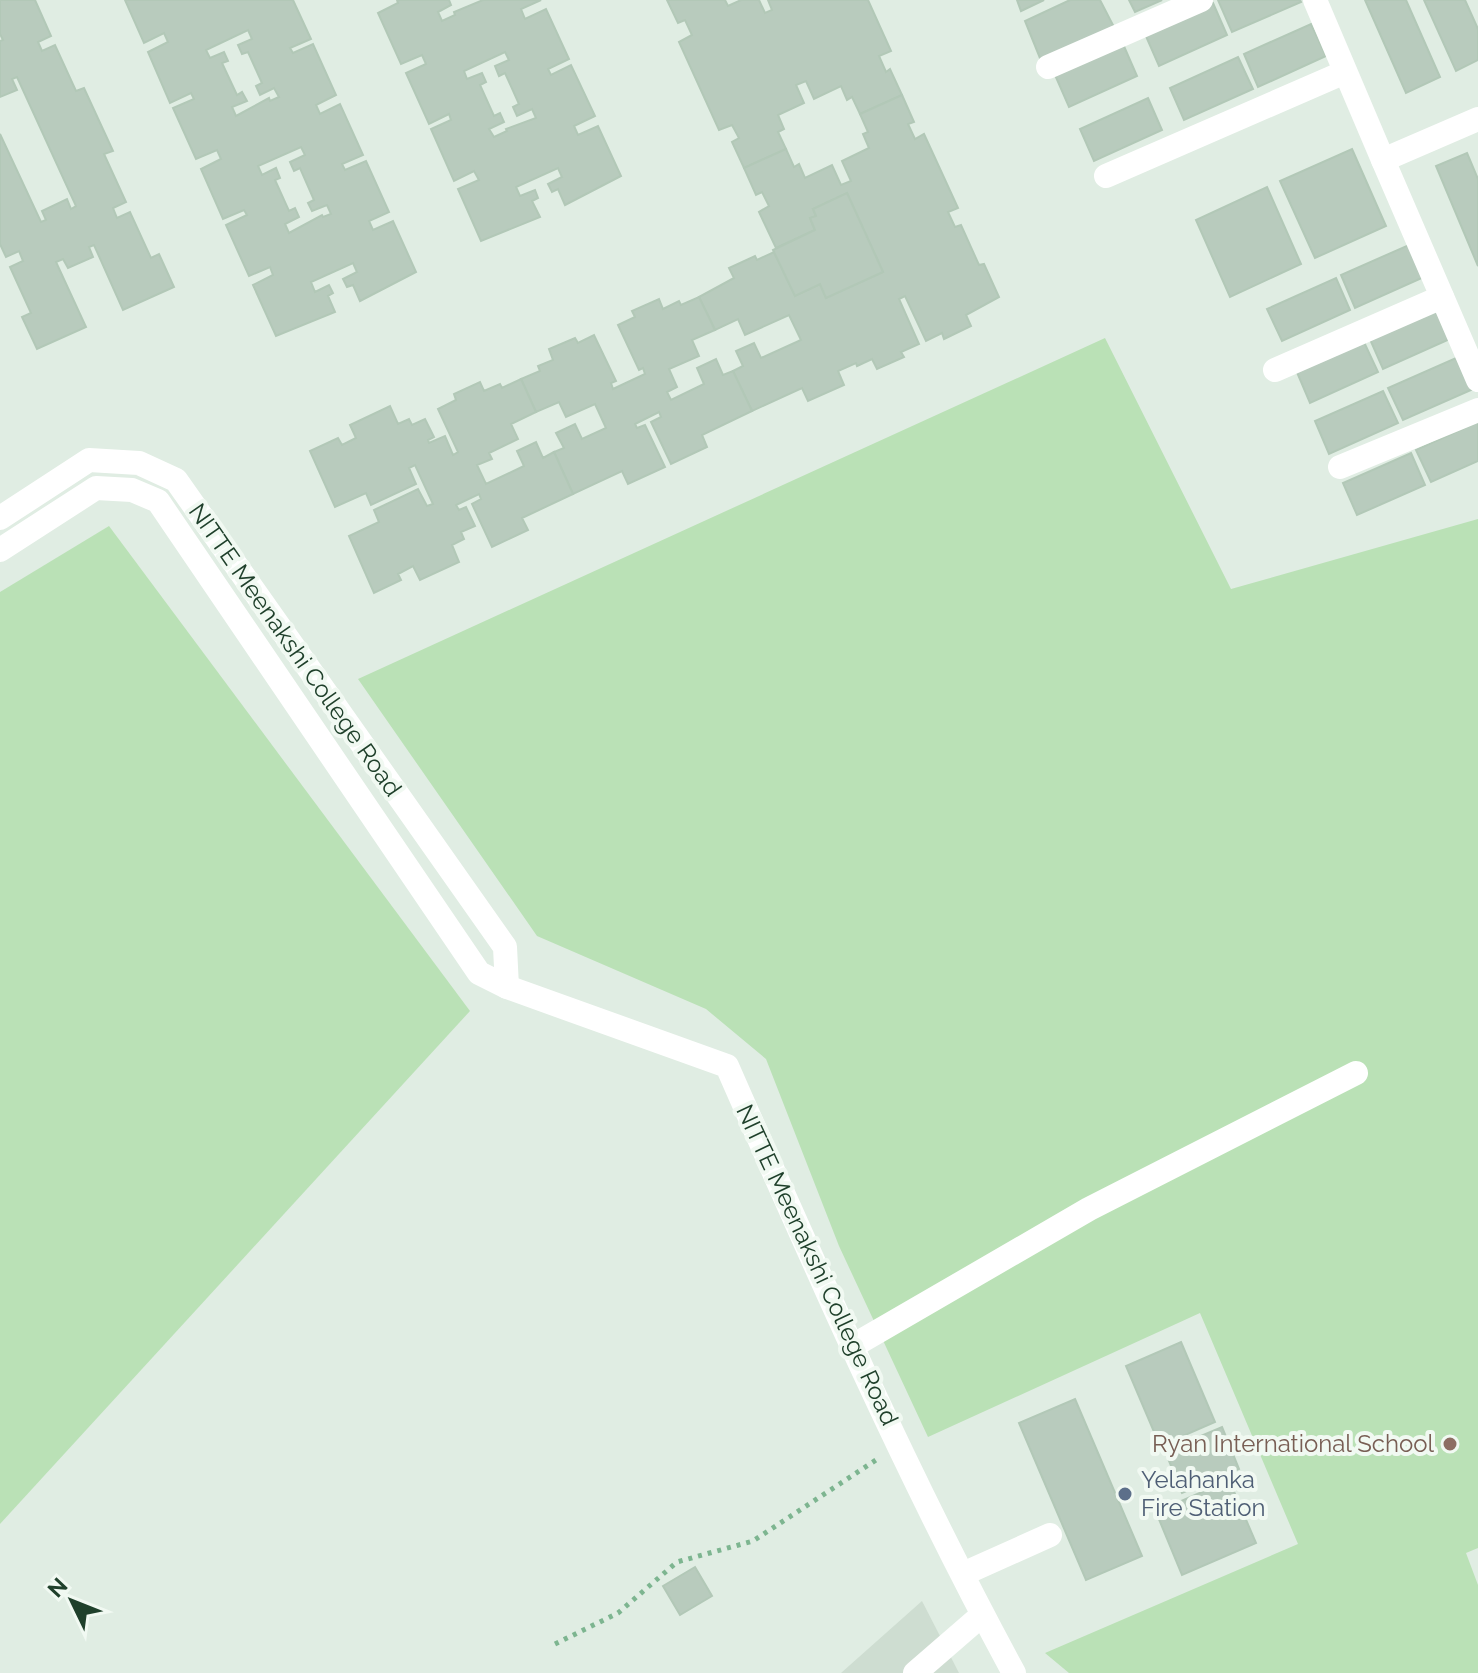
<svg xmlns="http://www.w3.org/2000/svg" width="1478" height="1673" font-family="Raleway,sans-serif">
	<rect width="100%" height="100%" fill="#e0ede3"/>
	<!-- built -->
	<path fill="#ceddd1" d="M922,1601L959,1673H841Z"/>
	<!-- green -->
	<g fill="#bae1b6">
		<path d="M1105,338L1231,589L1478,519V1548L1466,1553L1478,1585V1673H1069L1045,1653L1298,1544L1200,1313L928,1437L839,1246L766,1059L706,1009L537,936L358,679Z"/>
		<path d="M109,526L470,1011L0,1524V592Z"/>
	</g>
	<!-- building -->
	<g fill="#b8cbbd" stroke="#b2c8b7" stroke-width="2" fill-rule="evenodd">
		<path d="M0,0H35L51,36L38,42L42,51L55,45L76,91L84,88L113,151L104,154L126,202L113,208L117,218L130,212L151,258L159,254L174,287L123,310L94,245L89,247L93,257L68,268L63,259L56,262L86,327L37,349L22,317L31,313L10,267L23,261L19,251L6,257L0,244V134L41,222L46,220L42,211L67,199L71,209L76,206L17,77L12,79L17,90L0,97V41L3,40L0,34Z"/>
		<path d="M125,0H293L311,39L290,48L293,53L313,44L336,95L316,105L320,114L340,104L363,155L342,164L345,170L366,161L389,212L369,221L373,230L393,221L416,272L360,301L353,285L347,287L343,279L357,272L353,263L311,282L315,292L329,285L333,293L328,296L335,312L276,336L253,285L273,275L270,267L249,276L226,225L247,215L244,210L223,219L201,169L221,159L217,150L196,159L173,108L194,99L191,93L170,103L148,52L168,42L164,33L144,43ZM248,30L252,39L238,45L242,54L248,52L262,83L256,86L260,95L274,88L279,97L270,101L269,98L236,116L232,107L247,101L242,92L237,95L222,63L228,61L224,52L210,58L206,50ZM301,147L305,155L290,162L294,171L300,168L314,200L308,203L312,211L327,205L331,214L323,217L322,215L289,233L285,224L299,217L295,208L289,211L275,180L280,178L276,168L262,175L258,166Z"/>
		<path d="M397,0H449L451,5L438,12L442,21L455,15L454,12L483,0H541L521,9L525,19L546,9L569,59L548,69L551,75L571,65L595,116L574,126L578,135L598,126L621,176L565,205L558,189L552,192L548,184L562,177L558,168L516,187L520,196L535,190L538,198L532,201L540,217L481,241L458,189L479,180L474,171L454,181L431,129L451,120L449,114L429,124L406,73L426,64L422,55L401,64L378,13L398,3ZM505,52L509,60L495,66L499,76L505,73L519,104L513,107L517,116L532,109L536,118L506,129L507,131L494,137L489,129L504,122L500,113L494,116L480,85L486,82L482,73L467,79L464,71Z"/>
		<path d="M667,0H725L728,6L741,0H759L765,13L772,10L768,0H868L891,51L879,56L886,72L890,69L902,95L860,114L852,97L847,100L841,86L814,99L806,81L796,85L804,103L778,115L784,129L778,132L786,149L744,168L732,142L739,138L732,125L719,130L679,42L692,35L685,20L678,23Z"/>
		<path d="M1017,0H1044L1021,11Z"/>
		<path d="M1070,0H1100L1114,27L1042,63L1025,21Z"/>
		<path d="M1129,0H1162L1135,12Z"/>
		<path d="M1218,0H1300L1301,2L1232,32Z"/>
		<path d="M1365,0H1406L1440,77L1406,93Z"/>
		<path d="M1424,0H1465L1478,29V60L1456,71Z"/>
		<path d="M1213,3L1227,35L1159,66L1145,34Z"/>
		<path d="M1311,24L1326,56L1258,87L1244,54Z"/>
		<path d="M1123,44L1137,76L1069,107L1055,75Z"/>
		<path d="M1238,57L1253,89L1184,120L1170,88Z"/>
		<path d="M902,95L914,122L908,124L915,139L924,134L958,208L948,212L955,227L961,225L979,265L984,264L999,297L966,315L971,326L944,339L942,333L926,341L905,296L899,299L919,344L901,352L904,357L877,369L872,359L857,366L856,363L838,371L844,385L808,401L802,388L752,411L733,371L743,366L736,351L754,343L761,358L801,340L789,315L745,335L738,319L715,330L699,297L734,278L729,268L755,256L757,260L774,252L795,296L820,284L826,298L883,272L847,193L813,209L816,216L810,218L815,230L776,248L759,212L769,206L762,192L756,195L744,168L786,149L794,167L799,164L805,178L832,165L841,185L851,181L842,161L869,148L863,134L868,132L860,114Z"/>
		<path d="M1148,98L1162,130L1094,161L1080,129Z"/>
		<path d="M1352,149L1386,226L1315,258L1280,181Z"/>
		<path d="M1467,153L1478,179V266L1436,166Z"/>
		<path d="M1267,187L1301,264L1230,297L1196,220Z"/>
		<path d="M847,193L883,272L826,298L820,284L795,296L773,250L815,230L810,218L816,216L813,209Z"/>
		<path d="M1409,245L1424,277L1355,308L1341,275Z"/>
		<path d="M1336,278L1350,310L1282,341L1267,309Z"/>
		<path d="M699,297L715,330L692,340L699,356L669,369L677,387L667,392L671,400L704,384L697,368L716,359L723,375L733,371L752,411L702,435L707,447L671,464L651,422L661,417L659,412L635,424L637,428L645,425L665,467L628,484L622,471L573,494L554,452L564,448L556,433L575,424L582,439L606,428L595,404L566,417L559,402L536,412L521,379L540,371L538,366L553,360L549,349L575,338L578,343L594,335L616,381L611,383L613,389L645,374L643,368L639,370L618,325L635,317L632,311L659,299L663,309L679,301L681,305Z"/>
		<path d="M1437,307L1452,338L1383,369L1369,337Z"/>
		<path d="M1363,340L1378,372L1310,403L1296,370Z"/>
		<path d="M1456,358L1471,390L1403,420L1388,388Z"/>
		<path d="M521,379L536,412L511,424L518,439L489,453L492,459L477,465L486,484L524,466L517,451L536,442L543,458L554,452L573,494L522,518L528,530L492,547L472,504L481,499L479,494L456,505L459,510L466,507L475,526L461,532L464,539L452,545L459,562L420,580L413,566L398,574L401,580L374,593L349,536L379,522L374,510L418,489L427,506L433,504L415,465L409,468L416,484L371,505L366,493L335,507L310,451L338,438L342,445L356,438L350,425L390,406L398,424L409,419L412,425L425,419L434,437L428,440L429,443L445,436L453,455L458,452L438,409L456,400L454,394L480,382L484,391L500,384L502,388Z"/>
		<path d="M1383,391L1398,423L1329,454L1315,421Z"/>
		<path d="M1478,422V461L1431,482L1416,450Z"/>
		<path d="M1411,453L1425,485L1357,515L1343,483Z"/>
		<path d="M1181,1342L1215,1422L1160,1446L1126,1366Z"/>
		<path d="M1075,1399L1142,1556L1086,1580L1019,1423Z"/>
		<path d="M1222,1427L1239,1469L1182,1493L1165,1451Z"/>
		<path d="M1229,1480L1256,1543L1182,1575L1156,1512Z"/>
		<path d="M695,1567L712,1596L680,1615L663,1586Z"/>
	</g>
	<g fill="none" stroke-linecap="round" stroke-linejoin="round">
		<!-- path -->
		<path stroke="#7db590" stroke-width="5" stroke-dasharray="4 6" stroke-linecap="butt" d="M555,1644L618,1613L677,1562L753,1541L876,1460"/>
		<!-- minor -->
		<g stroke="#fff" stroke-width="24">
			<path d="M1315,0L1383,160"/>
			<path d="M1048,67L1201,0"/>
			<path d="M1478,119L1383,160L1478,380"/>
			<path d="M1106,176L1345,72"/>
			<path d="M1275,370L1442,297"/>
			<path d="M1340,467L1478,410"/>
			<path d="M0,518L89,460L139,463L176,480L505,947L507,987"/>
			<path d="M0,550L96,488L132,490L158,501L479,973L507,987L727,1066C817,1271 907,1476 1014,1673"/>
			<path d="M851,1347L1089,1209L1356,1073"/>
			<path d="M963,1574L1050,1535"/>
			<path d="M915,1673L982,1615"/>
		</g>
	</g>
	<!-- markers -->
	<circle fill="#8d6e63" stroke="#f1f9f2" stroke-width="3" cx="1450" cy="1444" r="8"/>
	<circle fill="#5c6f8a" stroke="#f1f9f2" stroke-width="3" cx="1125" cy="1494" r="8"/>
	<g text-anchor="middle" stroke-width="8" stroke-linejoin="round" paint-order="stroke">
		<!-- street labels -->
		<g font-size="24" fill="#1f402b" stroke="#f1f9f2">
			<text transform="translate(295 650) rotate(55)" y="8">NITTE Meenakshi College Road</text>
			<text transform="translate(817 1265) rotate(65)" y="8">NITTE Meenakshi College Road</text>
		</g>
		<!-- education labels -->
		<g font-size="24" fill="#785e54" stroke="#f1f9f2" text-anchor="end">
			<text x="1434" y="1452">Ryan International School</text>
		</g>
		<!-- service labels -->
		<g font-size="24" fill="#4e5e75" stroke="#f1f9f2" text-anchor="start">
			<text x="1141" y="1488">Yelahanka<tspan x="1141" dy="28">Fire Station</tspan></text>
		</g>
	</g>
	<!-- north arrow -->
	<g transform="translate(72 1601) rotate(313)" stroke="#f1f9f2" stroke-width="6" paint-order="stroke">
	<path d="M0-6L14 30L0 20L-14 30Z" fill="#1f402b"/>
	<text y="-12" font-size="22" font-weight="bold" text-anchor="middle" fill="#1f402b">N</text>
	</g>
</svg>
